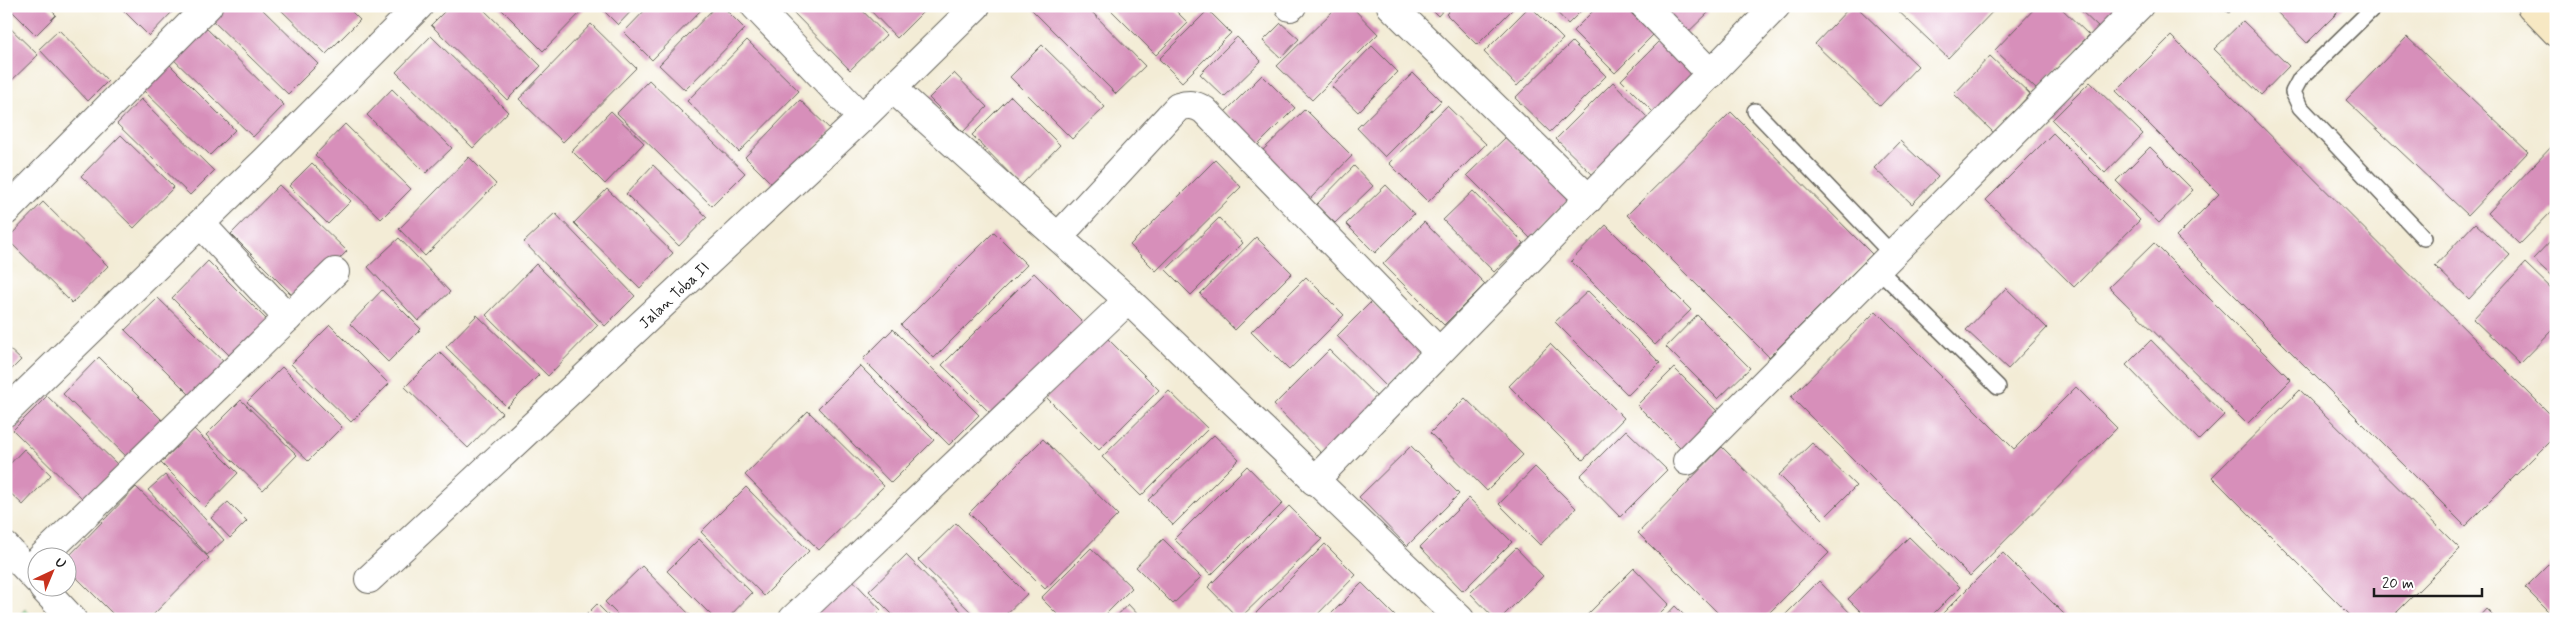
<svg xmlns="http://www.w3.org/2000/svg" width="2562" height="625" font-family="Mynerve,sans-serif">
	<rect width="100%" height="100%" fill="#fff"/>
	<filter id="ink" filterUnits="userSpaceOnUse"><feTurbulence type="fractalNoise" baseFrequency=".02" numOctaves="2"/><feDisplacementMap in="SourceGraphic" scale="10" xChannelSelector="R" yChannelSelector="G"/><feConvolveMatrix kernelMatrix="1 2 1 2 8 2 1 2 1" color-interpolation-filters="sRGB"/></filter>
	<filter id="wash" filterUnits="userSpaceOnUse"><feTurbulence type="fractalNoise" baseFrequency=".0096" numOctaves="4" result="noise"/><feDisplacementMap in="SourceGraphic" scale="20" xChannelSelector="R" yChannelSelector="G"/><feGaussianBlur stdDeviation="1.12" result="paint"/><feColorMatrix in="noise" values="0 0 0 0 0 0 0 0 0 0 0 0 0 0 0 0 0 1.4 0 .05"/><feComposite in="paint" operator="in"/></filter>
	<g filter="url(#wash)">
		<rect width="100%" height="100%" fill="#f3ecd6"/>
		<!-- green -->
		<path fill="#8bd490" stroke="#547856" d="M25,609L35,619H16Z"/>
		<g id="blocks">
			<!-- building -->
			<g fill="#d78fba">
				<path d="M7,6H47L56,15L36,35Z"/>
				<path d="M119,6H167L173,11L149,36Z"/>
				<path d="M223,6H259L318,64L288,94L211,19Z"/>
				<path d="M277,6H346L360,20L326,54Z"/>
				<path d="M450,6H480L541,66L507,100L431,25Z"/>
				<path d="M498,6H587L543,51Z"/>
				<path d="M599,6H636L618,25Z"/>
				<path d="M649,6H705L652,60L624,32Z"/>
				<path d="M716,6H722L745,29L685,90L659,65Z"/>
				<path d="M787,6H858L886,35L850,70Z"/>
				<path d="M866,6H929L897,38Z"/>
				<path d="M1028,6H1086L1145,66L1116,94Z"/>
				<path d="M1107,6H1171L1188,23L1156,55Z"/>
				<path d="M1338,6H1351L1378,34L1312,100L1277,66Z"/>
				<path d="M1428,6H1447L1438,16Z"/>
				<path d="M1454,6H1516L1477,45L1446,14Z"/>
				<path d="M1530,6L1563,39L1517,86L1484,52Z"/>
				<path d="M1551,6H1586L1568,24Z"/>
				<path d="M1598,6H1624L1653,35L1615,73L1573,31Z"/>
				<path d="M1653,6H1703L1709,12L1683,37Z"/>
				<path d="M1739,6H1751L1745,12Z"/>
				<path d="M1851,6H1856L1918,66L1880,106L1815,44Z"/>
				<path d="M1893,6H1998L1948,58Z"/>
				<path d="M2037,6H2059L2089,35L2037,90L1995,50Z"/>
				<path d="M2076,6H2121L2100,29Z"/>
				<path d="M2222,6H2235L2229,13Z"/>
				<path d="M2271,6H2344L2307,43Z"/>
				<path d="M1208,10L1231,33L1182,82L1159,59Z"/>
				<path d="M2243,21L2289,66L2261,95L2214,49Z"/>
				<path d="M200,22L284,105L253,137L168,54Z"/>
				<path d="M1281,23L1299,39L1281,58L1263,41Z"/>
				<path d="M6,24L38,55L6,86Z"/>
				<path d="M591,24L636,68L563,142L519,99Z"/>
				<path d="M59,30L108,81L88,101L39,49Z"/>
				<path d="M431,36L508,112L473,148L396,72Z"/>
				<path d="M2171,36L2556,420V435L2465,526L2176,237L2219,194L2116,91Z"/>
				<path d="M1237,37L1261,61L1224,97L1200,74Z"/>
				<path d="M2407,37L2528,152L2468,215L2346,100Z"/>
				<path d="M747,40L799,91L739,152L687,101Z"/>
				<path d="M1660,41L1698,79L1659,118L1621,80Z"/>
				<path d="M1572,42L1606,76L1550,132L1515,98Z"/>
				<path d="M1042,45L1105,107L1072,139L1010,77Z"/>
				<path d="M1372,46L1398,72L1358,112L1332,87Z"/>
				<path d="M1990,56L2030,94L1994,133L1954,94Z"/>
				<path d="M169,64L235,130L210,155L143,90Z"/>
				<path d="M954,73L987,107L963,132L929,98Z"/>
				<path d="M1413,73L1441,101L1385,157L1357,128Z"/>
				<path d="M1262,75L1295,108L1258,145L1225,112Z"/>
				<path d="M649,80L745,173L712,206L617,113Z"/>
				<path d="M1613,82L1649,119L1593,175L1556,139Z"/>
				<path d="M2090,82L2143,134L2105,173L2052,120Z"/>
				<path d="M392,89L452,148L426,173L367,115Z"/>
				<path d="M1011,96L1060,145L1021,185L972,135Z"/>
				<path d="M141,99L214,171L190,195L117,124Z"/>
				<path d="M800,100L832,131L776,188L745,157Z"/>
				<path d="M1447,106L1486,144L1428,202L1389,163Z"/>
				<path d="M1305,109L1352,156L1309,200L1261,152Z"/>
				<path d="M611,111L644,143L605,184L572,151Z"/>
				<path d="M1731,112L1872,254L1769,357L1627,215Z"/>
				<path d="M345,124L411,189L381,219L315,155Z"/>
				<path d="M2053,133L2140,220L2074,287L1986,200Z"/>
				<path d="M121,135L174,187L134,228L81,176Z"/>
				<path d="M1506,137L1569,200L1530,238L1467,175Z"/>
				<path d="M1900,141L1938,177L1912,204L1874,168Z"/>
				<path d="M2556,142V207L2520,244L2488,213Z"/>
				<path d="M2150,147L2193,190L2159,223L2116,181Z"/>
				<path d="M469,157L496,184L425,256L399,229Z"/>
				<path d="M1215,160L1241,187L1156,271L1130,245Z"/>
				<path d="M312,163L351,201L328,224L289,186Z"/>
				<path d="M653,165L707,217L679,246L626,194Z"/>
				<path d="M1354,166L1373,186L1335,223L1316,205Z"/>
				<path d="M279,185L347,251L298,301L231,234Z"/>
				<path d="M1386,185L1414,214L1375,253L1346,224Z"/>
				<path d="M607,189L673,253L640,288L574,223Z"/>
				<path d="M1473,191L1524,243L1494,272L1443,220Z"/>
				<path d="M43,202L108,266L72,303L7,239Z"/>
				<path d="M555,213L635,296L605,326L524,242Z"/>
				<path d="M1219,218L1243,243L1191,295L1166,270Z"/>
				<path d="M1424,222L1485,284L1444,325L1383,264Z"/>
				<path d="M2475,223L2510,255L2469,299L2435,266Z"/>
				<path d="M1606,225L1691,310L1655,345L1571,261Z"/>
				<path d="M994,232L1027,265L934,358L901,325Z"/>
				<path d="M2556,235V280L2533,259Z"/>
				<path d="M1256,237L1292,273L1235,330L1200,294Z"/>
				<path d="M399,238L450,292L418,321L368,267Z"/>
				<path d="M2154,243L2291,380L2247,424L2109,287Z"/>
				<path d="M208,261L270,323L234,360L172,298Z"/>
				<path d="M2525,263L2556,293V327L2520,364L2473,319Z"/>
				<path d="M536,264L598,325L548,376L486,315Z"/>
				<path d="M1034,273L1087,326L995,418L942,365Z"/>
				<path d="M1306,277L1344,315L1289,370L1251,332Z"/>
				<path d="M2006,288L2047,328L2008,369L1966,330Z"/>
				<path d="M382,290L421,329L388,362L350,324Z"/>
				<path d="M1588,291L1660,363L1628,395L1555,322Z"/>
				<path d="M158,298L228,366L195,400L125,330Z"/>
				<path d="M1371,302L1421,351L1386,386L1337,336Z"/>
				<path d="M1876,311L2014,449L2076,387L2117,428L1970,576L1791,397Z"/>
				<path d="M477,315L539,375L507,407L446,347Z"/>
				<path d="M1697,315L1750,368L1718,399L1666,347Z"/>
				<path d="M330,325L389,384L351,422L291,364Z"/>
				<path d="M893,329L979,415L949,445L863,359Z"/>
				<path d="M1106,337L1159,390L1099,450L1046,397Z"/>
				<path d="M2151,340L2224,415L2199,440L2126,365Z"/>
				<path d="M1550,344L1624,418L1583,460L1509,386Z"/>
				<path d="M6,346L21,360L6,375Z"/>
				<path d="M1329,350L1383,403L1327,459L1274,405Z"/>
				<path d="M440,352L502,413L468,448L405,387Z"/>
				<path d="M99,357L171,429L135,465L63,394Z"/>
				<path d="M860,366L934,440L891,483L818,408Z"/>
				<path d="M282,367L342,427L308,461L247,402Z"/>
				<path d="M1674,368L1719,413L1682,450L1637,405Z"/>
				<path d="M2300,390L2460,549L2390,619H2354L2212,477Z"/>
				<path d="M1169,391L1208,429L1141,496L1102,457Z"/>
				<path d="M47,396L119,466L85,501L13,430Z"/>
				<path d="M1465,398L1523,455L1487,491L1430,433Z"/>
				<path d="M241,400L297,455L263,490L206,435Z"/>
				<path d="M808,411L884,486L819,550L745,475Z"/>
				<path d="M194,429L238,473L205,507L161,463Z"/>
				<path d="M1626,430L1667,470L1620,517L1580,476Z"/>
				<path d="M1214,435L1239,459L1173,525L1148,500Z"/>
				<path d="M1043,439L1118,515L1045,589L969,513Z"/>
				<path d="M1812,443L1856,486L1823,519L1779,475Z"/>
				<path d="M1411,446L1459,494L1407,546L1359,497Z"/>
				<path d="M1722,447L1829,553L1763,619H1724L1638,533Z"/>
				<path d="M24,449L51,475L23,505L6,489V468Z"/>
				<path d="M1247,466L1283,503L1211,575L1174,539Z"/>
				<path d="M1535,467L1576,508L1540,545L1499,504Z"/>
				<path d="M165,475L224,540L207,555L148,490Z"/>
				<path d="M136,487L209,558L149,619H118L68,569V557Z"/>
				<path d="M746,487L809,551L764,596L701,532Z"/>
				<path d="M1469,498L1512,542L1463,591L1420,547Z"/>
				<path d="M228,502L247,521L230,538L211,518Z"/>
				<path d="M1289,506L1322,539L1239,619L1208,587Z"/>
				<path d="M956,523L1027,594L1001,619H978L918,560Z"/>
				<path d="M1909,537L1960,587L1928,619H1868L1848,599Z"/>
				<path d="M699,539L752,593L727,619H715L667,571Z"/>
				<path d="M1163,539L1201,577L1173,604L1136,567Z"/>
				<path d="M1325,544L1356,575L1313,619H1250Z"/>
				<path d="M1091,548L1132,588L1101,619H1062L1041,598Z"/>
				<path d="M1516,548L1543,576L1500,619H1495L1470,593Z"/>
				<path d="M2003,553L2066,616L2064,619H1937Z"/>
				<path d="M906,555L969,619H897L869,591Z"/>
				<path d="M2553,560L2556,563V619L2525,588Z"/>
				<path d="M642,566L694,619H622L605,602Z"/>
				<path d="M1634,568L1669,604L1654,619H1583Z"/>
				<path d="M849,576L881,610L878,613L884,619H814L809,614Z"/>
				<path d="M1819,581L1856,619H1781Z"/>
				<path d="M1362,583L1395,616L1392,619H1326Z"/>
				<path d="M597,604L612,619H582Z"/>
				<path d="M1128,604L1142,619H1114Z"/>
				<path d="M1675,606L1688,619H1663Z"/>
				<path d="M2486,609L2496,619H2477Z"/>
			</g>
		</g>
	</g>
	<g filter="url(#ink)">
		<use href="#blocks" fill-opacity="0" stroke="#67655d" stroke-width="1"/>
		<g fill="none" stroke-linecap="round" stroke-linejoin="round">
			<!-- lane casing -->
			<g stroke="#67655d" stroke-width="18">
				<g id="lane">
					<path d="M2375,6L2300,79L2293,92L2300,107L2424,238"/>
					<path d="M1755,111L1892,254"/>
					<path d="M1878,269L1998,387"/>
				</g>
			</g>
			<!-- street casing -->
			<g stroke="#67655d" stroke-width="30">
				<g id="street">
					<path d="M755,6L862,118"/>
					<path d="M1391,6L1589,199"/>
					<path d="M1645,6L1711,74"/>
					<path d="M1290,7L1292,6"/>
					<path d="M892,88L1128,300L1460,619"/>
					<path d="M6,211L208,6"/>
					<path d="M201,224L288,318"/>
					<path d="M1058,237L1178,107C1189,104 1194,104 1204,110L1439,352"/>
					<path d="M6,412L266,160L419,6"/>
					<path d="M1687,461L2139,6"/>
					<path d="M1314,481L1776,6"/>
					<path d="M6,547L38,581"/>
					<path d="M41,558L335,272"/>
					<path d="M369,579L862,118L976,6"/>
					<path d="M43,588L72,619"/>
					<path d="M793,619L1128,300"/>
				</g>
			</g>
			<!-- secondary casing -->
			<g stroke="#67655d" stroke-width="30">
				<path id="secondary" d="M2531,6L2556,32"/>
			</g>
			<!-- lane -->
			<use href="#lane" stroke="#fff" stroke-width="15"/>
			<!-- street -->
			<use href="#street" stroke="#fff" stroke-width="28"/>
			<!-- secondary -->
			<use href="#secondary" stroke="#f7e8c3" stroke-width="28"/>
		</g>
	</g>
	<g text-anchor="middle" stroke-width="5" stroke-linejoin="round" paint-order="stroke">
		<!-- street labels -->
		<g font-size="15" fill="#1c1c1c" stroke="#fff">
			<text transform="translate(674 295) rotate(-43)" y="5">Jalan Toba II</text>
		</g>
	</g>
	<!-- margin -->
	<rect width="2562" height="625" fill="none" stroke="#fff" stroke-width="25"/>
	<!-- north arrow -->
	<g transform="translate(52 572) rotate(44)"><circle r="24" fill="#ffffff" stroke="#a4a4a4"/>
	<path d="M0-4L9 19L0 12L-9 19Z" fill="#c8321e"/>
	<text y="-8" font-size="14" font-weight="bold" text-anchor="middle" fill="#1c1c1c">U</text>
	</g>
	<!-- scale -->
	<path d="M2374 588v8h108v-8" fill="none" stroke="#1c1c1c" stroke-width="2.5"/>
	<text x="2382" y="588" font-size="15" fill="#1c1c1c" stroke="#ffffff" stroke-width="4" paint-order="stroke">20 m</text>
</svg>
